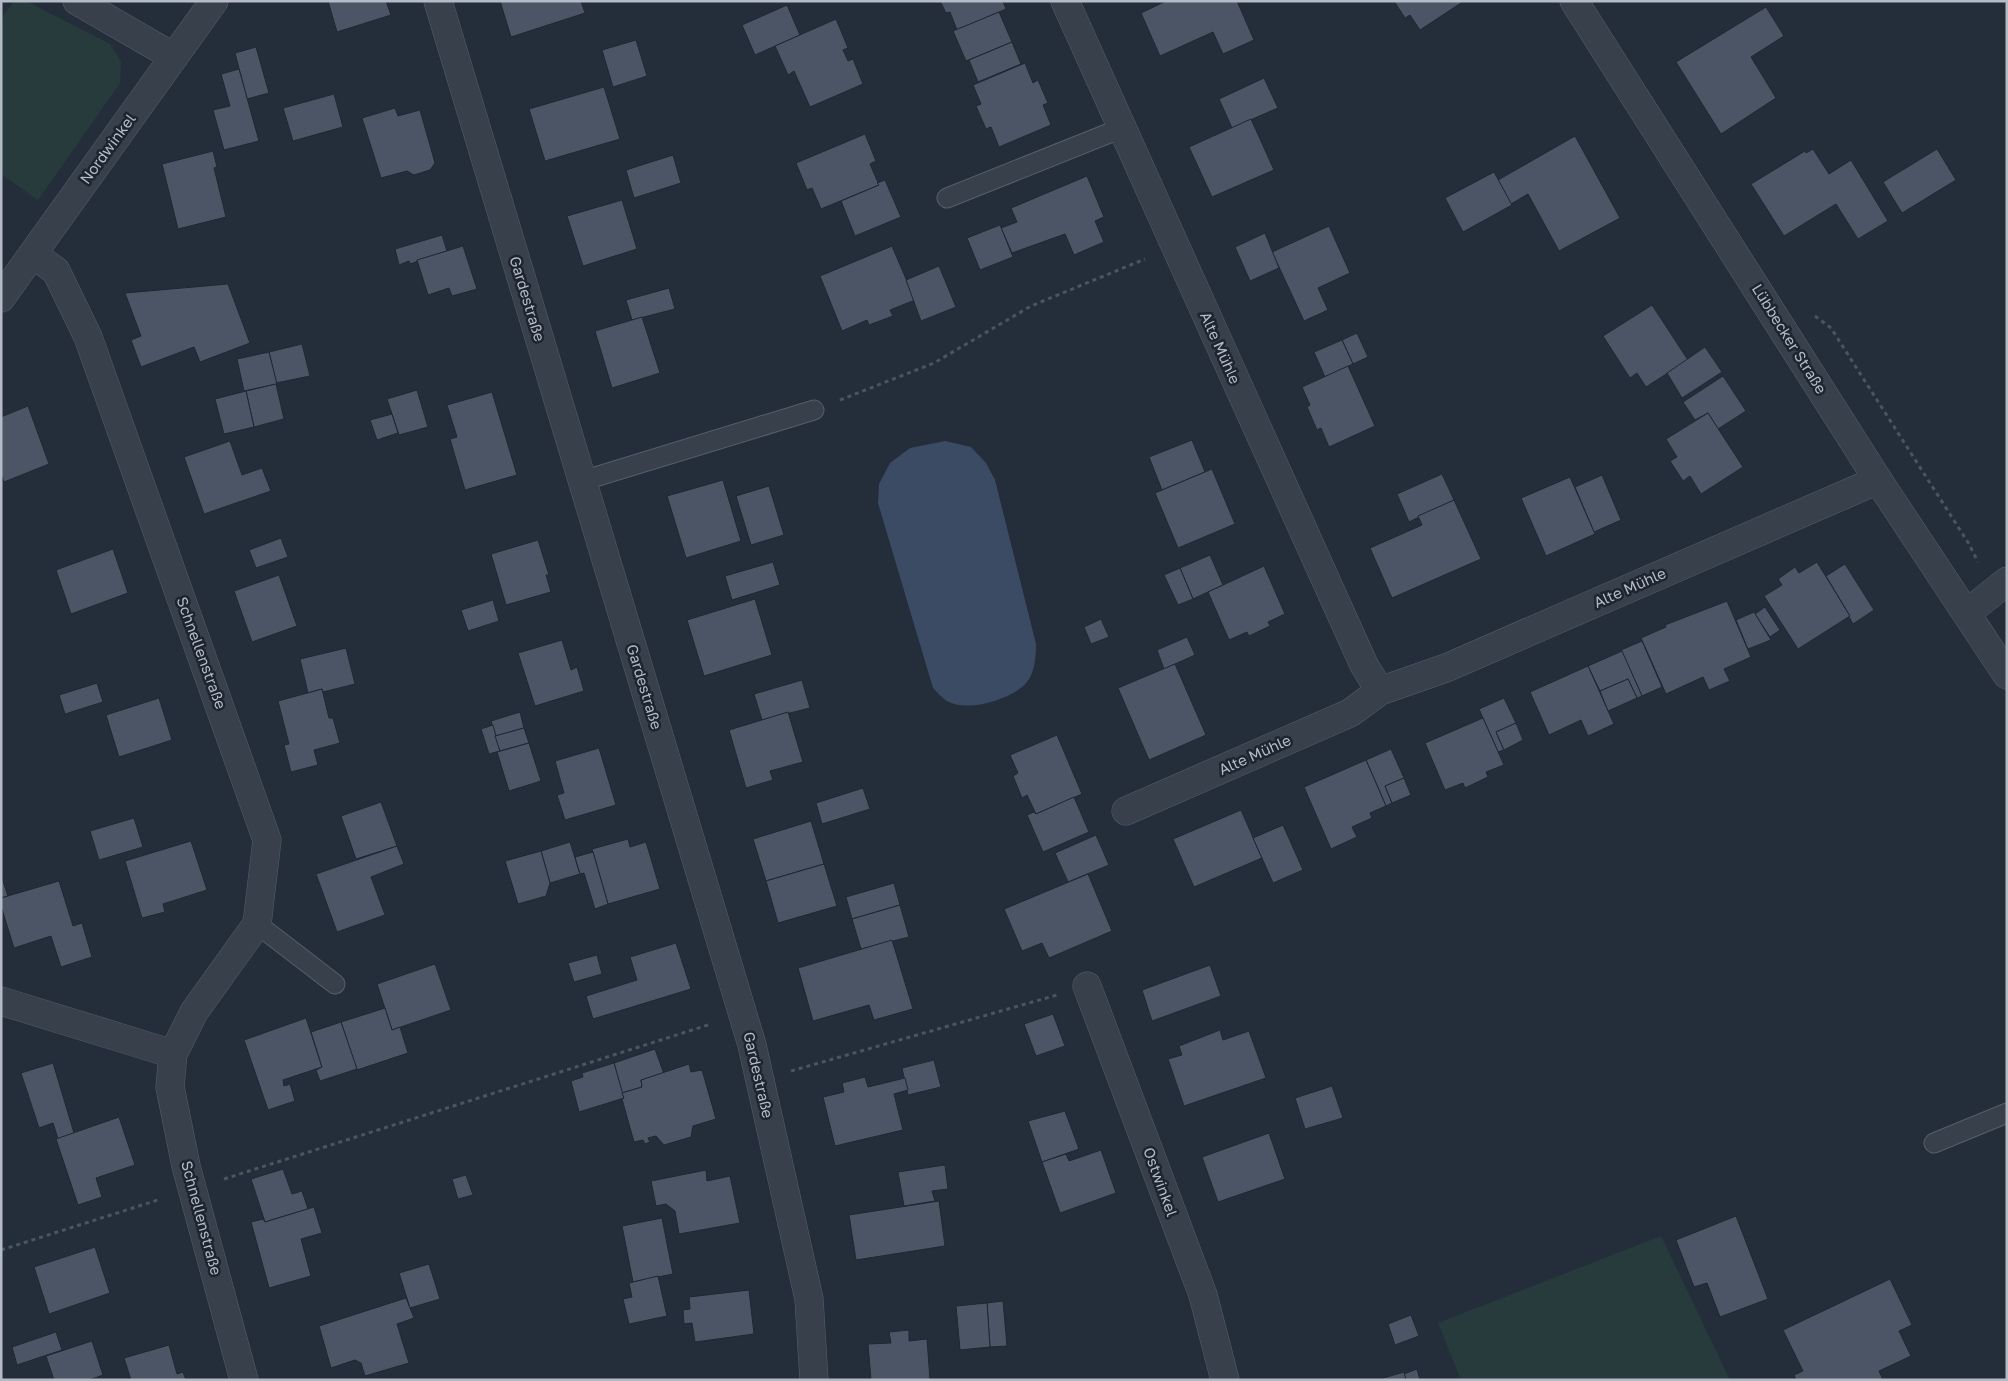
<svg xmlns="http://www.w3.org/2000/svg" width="2008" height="1381" font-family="'Golos Text',sans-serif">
	<rect width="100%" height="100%" fill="#242e3b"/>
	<!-- green -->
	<g fill="#273b3d">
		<path d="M14,1H26L110,44L121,62L120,83L38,200L1,174V19Z"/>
		<path d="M1661,1236L1730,1380H1461L1438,1323Z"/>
	</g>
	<!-- water -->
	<path fill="#3b4b63" d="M945,441L971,447L986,463L995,480L1036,644C1036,656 1035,672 1027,682C1013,699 967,713 947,701C942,698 937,692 933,688L878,503L879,484L890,463L910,448Z"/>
	<!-- building -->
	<g fill="#4b5565" stroke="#1f2732">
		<path d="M328,1H386L391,15L337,32Z"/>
		<path d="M500,1H581L585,13L511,37Z"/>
		<path d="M940,1H1003L1006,9L957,30L950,12L946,13Z"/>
		<path d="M1166,1H1237L1254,40L1223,54L1213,32L1160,56L1141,13Z"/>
		<path d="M1394,1H1464L1420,30L1410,15L1405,18Z"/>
		<path d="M787,5L800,35L755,55L742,25Z"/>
		<path d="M1766,7L1784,36L1751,57L1776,98L1721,134L1676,62Z"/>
		<path d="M999,12L1012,42L966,61L953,31Z"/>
		<path d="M836,19L848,48L843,50L848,61L853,59L863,84L810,107L794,71L788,75L775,46Z"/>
		<path d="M636,40L647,76L613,87L602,50Z"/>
		<path d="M1012,42L1021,64L978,82L969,60Z"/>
		<path d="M256,47L269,93L247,99L235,53Z"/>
		<path d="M1025,63L1033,83L1038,80L1048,103L1043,105L1051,125L999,147L991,127L986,129L976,106L981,104L973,85Z"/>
		<path d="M239,69L259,141L224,150L213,110L230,106L221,74Z"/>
		<path d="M1264,78L1278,108L1232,128L1219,99Z"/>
		<path d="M604,87L620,139L545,161L529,109Z"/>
		<path d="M334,94L343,127L293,141L283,108Z"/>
		<path d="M395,108L398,116L420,110L435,163L430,170L414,175L407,171L381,178L362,118Z"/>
		<path d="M1251,119L1274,170L1212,197L1189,147Z"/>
		<path d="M865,134L876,161L870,164L879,185L821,209L812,188L807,190L796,163Z"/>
		<path d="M1575,136L1620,218L1559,251L1528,194L1511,204L1498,180Z"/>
		<path d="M1813,149L1829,174L1851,160L1888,221L1858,239L1836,204L1784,236L1751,184L1805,151L1806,153Z"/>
		<path d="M1937,149L1956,180L1902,213L1883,182Z"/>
		<path d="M213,151L217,167L214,168L226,217L178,229L162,164Z"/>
		<path d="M673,155L681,183L634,198L626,170Z"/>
		<path d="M1494,172L1512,205L1463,232L1445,198Z"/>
		<path d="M1087,176L1104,217L1095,221L1104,242L1074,255L1065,234L1012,253L1001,228L1017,222L1011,208Z"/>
		<path d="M885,180L901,217L855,236L841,201L879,185L877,183Z"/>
		<path d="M622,200L637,249L583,266L567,216Z"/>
		<path d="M1000,225L1013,257L980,270L967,238Z"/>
		<path d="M1329,226L1350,273L1318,288L1328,310L1304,321L1272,252Z"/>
		<path d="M1265,233L1279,268L1250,281L1235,247Z"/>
		<path d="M442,235L447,251L410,264L409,261L399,265L395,249Z"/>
		<path d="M463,246L477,289L452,296L449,288L428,295L417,260Z"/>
		<path d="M892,246L915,300L890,310L893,316L869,325L867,320L842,331L820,276Z"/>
		<path d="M939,266L956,307L921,321L906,280Z"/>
		<path d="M228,284L250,343L200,362L194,347L141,367L131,340L141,336L125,293Z"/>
		<path d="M669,288L675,309L632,320L626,300Z"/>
		<path d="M1652,305L1688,360L1646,387L1637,373L1630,378L1603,336Z"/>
		<path d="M642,317L660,373L612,388L595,331Z"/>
		<path d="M1357,333L1368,357L1353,364L1342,340Z"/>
		<path d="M1342,340L1353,364L1325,377L1314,352Z"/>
		<path d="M302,344L310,376L276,383L269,352Z"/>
		<path d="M1705,347L1722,372L1682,398L1667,373Z"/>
		<path d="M269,352L277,384L244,391L237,359Z"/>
		<path d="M1348,366L1375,426L1329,447L1321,428L1317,430L1307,407L1310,405L1302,387Z"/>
		<path d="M1723,376L1746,411L1718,429L1708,413L1695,420L1683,402Z"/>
		<path d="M276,384L284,419L254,427L246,391Z"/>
		<path d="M417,390L428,427L399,435L387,399Z"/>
		<path d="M246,391L254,427L224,434L215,399Z"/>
		<path d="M492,392L517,475L465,490L450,439L457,437L447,405Z"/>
		<path d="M28,406L49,464L4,482L1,474V417Z"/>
		<path d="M1708,413L1743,467L1701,494L1690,476L1683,481L1670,461L1677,457L1666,439Z"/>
		<path d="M392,414L398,433L377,440L370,420Z"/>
		<path d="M1192,440L1205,472L1162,490L1149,457Z"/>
		<path d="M230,441L242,475L262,468L271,491L204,514L184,457Z"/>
		<path d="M1212,469L1235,524L1178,548L1155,493Z"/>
		<path d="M1442,474L1454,500L1409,522L1397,494Z"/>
		<path d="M1602,475L1621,520L1594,532L1575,487Z"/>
		<path d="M1570,477L1595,534L1546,556L1521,498Z"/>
		<path d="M723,480L741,541L686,558L667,496Z"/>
		<path d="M769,486L784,535L751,545L736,496Z"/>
		<path d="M1454,500L1481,559L1392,598L1370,548L1422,525L1418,516Z"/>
		<path d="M281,538L288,557L256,568L249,550Z"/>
		<path d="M538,540L549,575H546L551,592L506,605L491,554Z"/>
		<path d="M113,549L128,593L71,614L56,570Z"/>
		<path d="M1210,555L1223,585L1193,599L1180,568Z"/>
		<path d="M773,562L780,585L732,600L725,576Z"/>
		<path d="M1817,562L1850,616L1798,649L1764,596L1782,585L1778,579L1795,567L1799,573Z"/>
		<path d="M1845,564L1874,610L1853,624L1849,617L1850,616L1826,576Z"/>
		<path d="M1264,566L1285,614L1268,622L1270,626L1249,636L1247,632L1229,640L1208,592Z"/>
		<path d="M1180,568L1193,599L1178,605L1164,575Z"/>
		<path d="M279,575L297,626L252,642L234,591Z"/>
		<path d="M755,599L772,655L704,676L687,620Z"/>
		<path d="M493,600L499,621L468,631L461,610Z"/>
		<path d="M1727,601L1751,657L1724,669L1730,681L1709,690L1703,677L1666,694L1641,638L1666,627L1665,625Z"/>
		<path d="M1765,607L1780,630L1770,637L1755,614Z"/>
		<path d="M1754,612L1771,640L1748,649L1736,620Z"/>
		<path d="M1101,619L1109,637L1091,644L1084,627Z"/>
		<path d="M1187,637L1195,655L1164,669L1157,650Z"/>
		<path d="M562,640L571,670L577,667L584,691L535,706L518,653Z"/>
		<path d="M1642,641L1662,687L1642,696L1621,650Z"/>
		<path d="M346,648L355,684L323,692L322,689L308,693L300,659Z"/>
		<path d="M1622,651L1642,696L1637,698L1628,679L1600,691L1588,666Z"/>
		<path d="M1175,664L1206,735L1149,760L1118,688Z"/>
		<path d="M1588,666L1614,724L1588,736L1581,720L1549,735L1530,692Z"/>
		<path d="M1628,679L1637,698L1608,711L1600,691Z"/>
		<path d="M802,680L810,708L762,720L754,694Z"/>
		<path d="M97,683L103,702L65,714L59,695Z"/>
		<path d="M322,689L329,718H333L340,743L314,750L318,765L291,772L284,745L289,744L278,701Z"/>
		<path d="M159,698L172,740L119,757L106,715Z"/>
		<path d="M1504,698L1516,723L1496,732L1504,750L1498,752L1479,709Z"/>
		<path d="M520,712L524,728L496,736L491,721Z"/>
		<path d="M788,712L803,762L770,771L773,780L746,788L729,730Z"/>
		<path d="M1483,718L1504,765L1486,772L1488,777L1465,788L1463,783L1445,790L1425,743Z"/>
		<path d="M1516,723L1523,740L1504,750L1496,732Z"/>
		<path d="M493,725L500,751L489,754L481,729Z"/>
		<path d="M524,728L529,743L500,751L495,736Z"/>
		<path d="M1057,735L1082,794L1036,814L1027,795L1022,798L1013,776L1018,773L1010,755Z"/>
		<path d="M529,743L541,781L509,791L497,752Z"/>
		<path d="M599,748L616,805L565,820L557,795L564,793L555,761Z"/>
		<path d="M1391,749L1404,778L1385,786L1392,803L1386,806L1366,760Z"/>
		<path d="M1366,760L1386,806L1370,813L1372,818L1352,827L1357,837L1331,849L1304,787Z"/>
		<path d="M1404,778L1411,795L1392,803L1385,786Z"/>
		<path d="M863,788L870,809L822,824L816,803Z"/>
		<path d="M1074,797L1089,832L1043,852L1027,815L1034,812L1036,814Z"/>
		<path d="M381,802L397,846L356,859L341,816Z"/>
		<path d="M1241,810L1262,858L1194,887L1173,839Z"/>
		<path d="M134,818L143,847L99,860L90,831Z"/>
		<path d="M811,821L824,864L766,881L753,839Z"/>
		<path d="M1283,825L1303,870L1273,883L1253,838Z"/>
		<path d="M1096,835L1109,865L1068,882L1055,853Z"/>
		<path d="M628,839L630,847L646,842L660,889L608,904L592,849Z"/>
		<path d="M191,841L207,890L163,904L165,912L142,918L125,861Z"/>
		<path d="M570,842L580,874L550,883L541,851Z"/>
		<path d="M397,846L404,864L371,877L385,915L337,932L316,874Z"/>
		<path d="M541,851L550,883L546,896L518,904L505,861Z"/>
		<path d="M593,852L608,904L595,909L584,873L580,874L575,857Z"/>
		<path d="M824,864L837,906L778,923L766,881Z"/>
		<path d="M1088,874L1112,931L1049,958L1042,943L1022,951L1004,909Z"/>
		<path d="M1,875L8,896L1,898Z"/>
		<path d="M59,881L73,926L82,923L92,957L61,967L51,936L14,948L1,906V898Z"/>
		<path d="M894,883L900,905L852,919L846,897Z"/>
		<path d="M900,905L909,937L861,949L852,919Z"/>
		<path d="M892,940L913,1009L874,1020L869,1005L813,1021L798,968Z"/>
		<path d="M676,943L691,989L593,1019L586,996L637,980L630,957Z"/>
		<path d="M597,955L602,974L574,982L568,963Z"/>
		<path d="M435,964L451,1010L392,1030L377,984Z"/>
		<path d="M1210,965L1221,996L1152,1021L1142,990Z"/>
		<path d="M385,1008L392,1030L400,1027L408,1053L357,1070L341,1022Z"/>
		<path d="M1053,1014L1065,1046L1036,1056L1024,1024Z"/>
		<path d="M306,1018L322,1067L283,1080L284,1086L290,1084L295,1101L268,1110L244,1040Z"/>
		<path d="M341,1022L357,1069L320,1081L316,1070L322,1067L311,1032Z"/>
		<path d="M1220,1030L1223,1040L1249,1031L1266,1078L1184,1106L1168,1059L1182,1055L1179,1046Z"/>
		<path d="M655,1049L664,1074L641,1080L642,1087L622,1093L614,1063Z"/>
		<path d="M934,1060L941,1087L908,1095L902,1068Z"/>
		<path d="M53,1063L74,1133L58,1139L53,1123L39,1128L21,1073Z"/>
		<path d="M614,1063L624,1098L579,1112L571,1081L583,1077L582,1073Z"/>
		<path d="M689,1064L691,1072L702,1070L716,1119L693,1126L691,1137L664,1145L656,1136L648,1138L650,1142L645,1144L643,1140L634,1142L622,1099L624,1098L622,1093L642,1087L641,1080Z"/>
		<path d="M865,1077L868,1087L905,1078L908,1090L894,1094L903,1130L835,1146L823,1097L844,1092L842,1083Z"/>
		<path d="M1332,1086L1343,1118L1305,1129L1295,1098Z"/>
		<path d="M1065,1111L1079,1149L1042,1162L1028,1121Z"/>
		<path d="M119,1117L135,1165L96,1178L102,1197L78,1205L56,1139Z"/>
		<path d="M1269,1133L1285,1179L1218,1202L1202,1157Z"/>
		<path d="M1101,1150L1116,1193L1060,1213L1042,1162L1066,1154L1069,1161Z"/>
		<path d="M945,1165L948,1189L932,1191L935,1201L904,1206L898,1172Z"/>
		<path d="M283,1169L292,1194L302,1191L308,1209L265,1222L251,1179Z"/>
		<path d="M706,1170L707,1181L730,1176L740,1223L679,1234L675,1211L666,1204L656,1206L651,1181Z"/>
		<path d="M466,1175L473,1195L458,1199L452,1179Z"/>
		<path d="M939,1201L945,1246L856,1260L849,1215Z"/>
		<path d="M314,1207L322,1233L301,1239L311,1276L269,1288L251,1222L263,1219L265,1222Z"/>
		<path d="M1736,1216L1768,1299L1720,1317L1707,1283L1694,1287L1676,1240Z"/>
		<path d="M662,1218L673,1274L633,1282L622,1226Z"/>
		<path d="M95,1247L110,1293L49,1314L34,1267Z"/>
		<path d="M429,1264L440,1299L410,1308L399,1273Z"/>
		<path d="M658,1276L667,1316L629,1324L623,1299L632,1297L629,1283Z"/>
		<path d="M1890,1279L1912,1325L1899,1331L1911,1356L1879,1371L1883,1380H1796L1794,1375L1803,1371L1783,1330Z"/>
		<path d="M749,1290L754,1334L695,1342L692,1323L684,1324L683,1310L690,1309L689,1297Z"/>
		<path d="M406,1298L414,1318L397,1324L409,1363L365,1376L361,1363L355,1360L331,1368L319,1326Z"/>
		<path d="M1003,1301L1007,1346L990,1347L987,1303Z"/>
		<path d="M987,1303L990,1347L960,1350L956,1306Z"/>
		<path d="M1411,1315L1419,1336L1395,1345L1388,1324Z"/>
		<path d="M909,1330V1341L927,1339L930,1380H871L868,1344L891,1343L889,1332Z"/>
		<path d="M56,1332L62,1350L17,1365L12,1347Z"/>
		<path d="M92,1341L103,1375L89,1380H54L46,1356Z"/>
		<path d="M169,1345L177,1374L183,1372L186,1380H131L124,1358Z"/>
		<path d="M1417,1369L1420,1380H1406L1404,1374Z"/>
		<path d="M1404,1372L1406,1380H1380V1379Z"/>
	</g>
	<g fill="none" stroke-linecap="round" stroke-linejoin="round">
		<!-- lane casing -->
		<g stroke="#565e69" stroke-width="21">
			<g id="lane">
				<path d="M947,198L1122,128"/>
				<path d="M582,481L814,410"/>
				<path d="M257,924L335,984"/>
				<path d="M1934,1143L2007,1113"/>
			</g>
		</g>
		<!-- street casing -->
		<g stroke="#565e69" stroke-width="29">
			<g id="street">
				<path d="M77,1L174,57"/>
				<path d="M438,1L752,1045L809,1299L814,1380"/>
				<path d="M1065,1L1364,665L1380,691"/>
				<path d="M1574,1L1878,480L2007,675"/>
				<path d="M33,254L56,271L88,337L267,840L257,924L194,1012L173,1054L170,1087L186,1166L244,1380"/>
				<path d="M1,298L214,1"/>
				<path d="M1967,613L2007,581"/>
				<path d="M1126,811L1350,713L1380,691L1446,668L1878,480"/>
				<path d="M1087,986L1203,1295L1225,1380"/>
				<path d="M1,1001L173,1054"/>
			</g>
		</g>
		<!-- path -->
		<g stroke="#46585b" stroke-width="3" stroke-dasharray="4 4" stroke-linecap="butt">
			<path d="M1815,316L1831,328L1969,544L1978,562"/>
			<path d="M840,400L934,363L1031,306L1145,259"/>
			<path d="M791,1071L1057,995"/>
			<path d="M224,1179L711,1024"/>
			<path d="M1,1250L161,1199"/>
		</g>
		<!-- lane -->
		<use href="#lane" stroke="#38404b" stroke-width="19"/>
		<!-- street -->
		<use href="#street" stroke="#38404b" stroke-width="28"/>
	</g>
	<g text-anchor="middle" stroke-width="5" stroke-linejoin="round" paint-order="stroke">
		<!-- street labels -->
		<g font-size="15" fill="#b4bbc7" stroke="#1d2530">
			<text transform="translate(108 149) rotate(-54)" y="5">Nordwinkel</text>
			<text transform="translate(527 299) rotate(73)" y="5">Gardestraße</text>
			<text transform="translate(1789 339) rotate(58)" y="5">Lübbecker Straße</text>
			<text transform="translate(1220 348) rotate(66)" y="5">Alte Mühle</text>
			<text transform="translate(1630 588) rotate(-24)" y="5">Alte Mühle</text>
			<text transform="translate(201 653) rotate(70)" y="5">Schnellenstraße</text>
			<text transform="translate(644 687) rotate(73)" y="5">Gardestraße</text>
			<text transform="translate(1255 755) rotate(-24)" y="5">Alte Mühle</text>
			<text transform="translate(758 1075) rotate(77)" y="5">Gardestraße</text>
			<text transform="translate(1160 1182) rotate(70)" y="5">Ostwinkel</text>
			<text transform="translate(201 1218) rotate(75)" y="5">Schnellenstraße</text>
		</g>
	</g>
	<!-- border -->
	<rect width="2008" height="1381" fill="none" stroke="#b4bbc7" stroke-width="5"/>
</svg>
